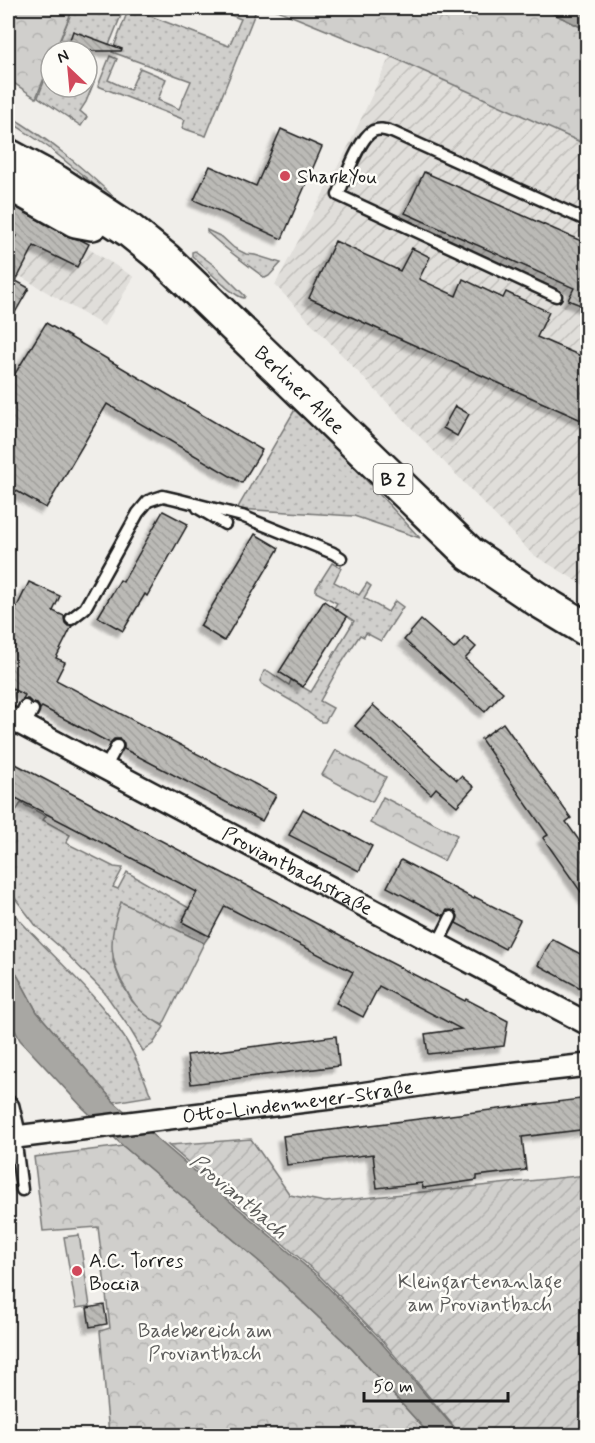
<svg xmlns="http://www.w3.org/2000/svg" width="595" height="1443" font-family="Mynerve,sans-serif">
	<defs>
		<pattern id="industrial-furrows" width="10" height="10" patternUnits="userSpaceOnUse" patternTransform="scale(1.5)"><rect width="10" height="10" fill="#e0deda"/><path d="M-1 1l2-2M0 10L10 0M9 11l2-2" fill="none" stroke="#c0beba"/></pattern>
		<pattern id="grass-dots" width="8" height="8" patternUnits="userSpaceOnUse" patternTransform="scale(1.5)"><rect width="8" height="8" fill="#d0cfcc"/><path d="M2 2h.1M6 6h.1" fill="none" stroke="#b2b1af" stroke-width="1.8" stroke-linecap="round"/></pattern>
		<pattern id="park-crowns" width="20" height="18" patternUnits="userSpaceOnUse" patternTransform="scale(1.5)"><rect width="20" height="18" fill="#d0cfcc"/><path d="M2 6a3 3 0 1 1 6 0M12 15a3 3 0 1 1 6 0" fill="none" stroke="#b2b1af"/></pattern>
		<pattern id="garden-furrows" width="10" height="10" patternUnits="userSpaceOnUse" patternTransform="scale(1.5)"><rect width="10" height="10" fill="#d0cfcc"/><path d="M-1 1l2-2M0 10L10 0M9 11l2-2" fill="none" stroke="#b2b1af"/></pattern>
		<pattern id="building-back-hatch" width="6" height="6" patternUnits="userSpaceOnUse" patternTransform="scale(1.5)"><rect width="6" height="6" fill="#bbbab6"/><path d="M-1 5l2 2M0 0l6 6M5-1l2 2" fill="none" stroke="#a09f9c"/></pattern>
		<filter id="shadow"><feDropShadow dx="-5.5" dy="5.5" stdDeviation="1.5" flood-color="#0004"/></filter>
	</defs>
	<rect width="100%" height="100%" fill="#f0eeea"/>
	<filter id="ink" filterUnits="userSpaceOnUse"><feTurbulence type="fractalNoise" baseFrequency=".0167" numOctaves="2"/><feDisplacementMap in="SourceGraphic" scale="12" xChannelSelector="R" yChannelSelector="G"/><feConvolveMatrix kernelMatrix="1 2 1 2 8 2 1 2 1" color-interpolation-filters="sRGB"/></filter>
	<g filter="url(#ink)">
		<!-- industrial -->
		<g fill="url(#industrial-furrows)">
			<path d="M390,56L587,145V587L532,554L275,285L349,145Z"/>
			<path d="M8,199L134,277L104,326L8,269Z"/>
		</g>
		<!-- grass -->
		<g fill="url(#grass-dots)" stroke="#767674" stroke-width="1.5">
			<path d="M73,8H124L109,45L74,32L66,51H56Z"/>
			<path d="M129,8L229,46L241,19L212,8H257L206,136L182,128L185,120L98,86L110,56L117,59L108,80L130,90L140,68L166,79L158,100L179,109L191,81L112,52Z"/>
			<path d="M51,64V87H87V83L89,80L94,82L86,102L80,111L87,117L81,126L38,97Z"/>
			<path d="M8,115C50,140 81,166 116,199L117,203L48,147L8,120Z"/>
			<path d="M207,230L222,237L234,248L246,254L255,255L281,263L269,276L265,278C245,263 225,249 207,232Z"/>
			<path d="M195,251L215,266L245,296L244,298C232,296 204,266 192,256V252Z"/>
			<path d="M297,406L420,538L354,516L237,509Z"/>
			<path d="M332,563L341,568L334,582L359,595L367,583L371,586L364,598L388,612L395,601L403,607L381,641L366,633L364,637L360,635L339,667L320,701L333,708L325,722H321L295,703L262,684L260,681L264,671H268L289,685L291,680L311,692L354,621L334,608L337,603L316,592V588Z"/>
			<path d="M21,803L46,816L43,820L70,835L66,843L114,867L123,868L113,887L118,889L127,872L189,908L182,922L209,936L204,943L121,903L113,961L120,980L132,1001L146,1015L164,1027L153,1044L143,1051L128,1026L104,992L60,947L37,927L8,889V807L16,811Z"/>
			<path d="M8,907C45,951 92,987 124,1037C136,1055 143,1076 151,1096L114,1102L37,1012L8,958Z"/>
		</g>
		<!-- park -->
		<g fill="url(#park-crowns)" stroke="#767674" stroke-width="1.5">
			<path d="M8,8H73L55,51H51V61L36,98L8,79Z"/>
			<path d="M272,8H542L587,30V145L390,56Z"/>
			<path d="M336,750L386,777L372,802L322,775Z"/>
			<path d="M383,797L457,835L444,861L370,823Z"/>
			<path d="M121,902L204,943L163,1025C157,1022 151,1019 146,1015C139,1010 132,1001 128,993C108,961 108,937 121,902Z"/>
			<path d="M123,1146L261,1263L352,1349L430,1435H109L100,1331L110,1328L98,1227L43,1231L34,1157Z"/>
		</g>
		<!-- garden -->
		<path fill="url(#garden-furrows)" stroke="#767674" stroke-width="1.5" d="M251,1139L290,1195L325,1202L587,1175V1435H461L380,1338L317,1273L168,1145Z"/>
		<!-- pitch -->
		<path fill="#d0cfcc" stroke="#767674" stroke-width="1.5" d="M79,1235L90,1306L76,1308L64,1237Z"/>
		<!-- water -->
		<g fill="#a8a7a3" stroke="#706f6d" stroke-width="1.5">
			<path d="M542,8H587V30Z"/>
			<path d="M8,958L37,1012L114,1102L316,1275L379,1340L460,1435H430L352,1349L261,1263L123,1146L83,1108L20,1040L8,1017Z"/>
		</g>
		<!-- building -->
		<g fill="url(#building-back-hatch)" stroke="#1c1c1c" stroke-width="1.5" filter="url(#shadow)">
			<path d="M73,31L122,49L121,51H66Z"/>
			<path d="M281,129L322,147L282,239L194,200L210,166L256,186Z"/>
			<path d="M424,172L588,244V308L568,300L574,288L405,213Z"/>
			<path d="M8,203L67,236L81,240L89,244L77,267L34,246L16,281L29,288L8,325V252L17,236L8,231Z"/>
			<path d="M335,241L400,271L412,248L430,257L419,279L456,296L463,279L503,298L506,292L549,312L537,337L588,359V423L309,298Z"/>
			<path d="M46,323L262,450L242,483L107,404L46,508L8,486V374L13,377Z"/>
			<path d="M455,406L469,414L457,436L443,428Z"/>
			<path d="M163,511L188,524L147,596L145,594L123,631L98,617L120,580L123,582Z"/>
			<path d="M255,534L279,548L224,641L200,626Z"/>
			<path d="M29,582L60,596L53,611L64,616L65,623L68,626H72L56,658L65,662L56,680L276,795L262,821L124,749V743L120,739H114L110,743L42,707L40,709L37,704L32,703L28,699H23L25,695L8,687V625Z"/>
			<path d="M324,601L347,617L303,687L279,672Z"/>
			<path d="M421,620L454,649L465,637L476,647L465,659L503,692L485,712L404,640Z"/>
			<path d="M373,705L457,780L461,776L474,787L457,806L436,788L431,794L355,726Z"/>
			<path d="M503,723L571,818L566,822L588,853V902L543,838L548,835L481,739Z"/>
			<path d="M8,760L291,909V910L372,953L465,1001L466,999L508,1021L504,1046L428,1054L425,1034L461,1029L379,986L363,1017L336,1003L353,972L225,906L209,936L182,922L197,892L8,794Z"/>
			<path d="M303,809L372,846L359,871L289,835Z"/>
			<path d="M401,860L474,899L475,897L520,920L505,949L456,923L458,916L455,911L447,910L443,916L387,887Z"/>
			<path d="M552,939L588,958V992L538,965Z"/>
			<path d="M336,1036L339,1066L191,1084L187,1055Z"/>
			<path d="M588,1098V1129L522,1137L526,1170L477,1176V1180L423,1188L422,1183L377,1188L373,1154L287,1165L283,1136Z"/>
			<path d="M104,1305L107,1324L90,1327L87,1308Z"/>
		</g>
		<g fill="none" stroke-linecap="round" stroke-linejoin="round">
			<!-- lane casing -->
			<g stroke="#1c1c1c" stroke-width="15">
				<g id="lane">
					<path d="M556,296L338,195C345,180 359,138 373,131C380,128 385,130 392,132L588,221"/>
					<path d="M198,508L225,524"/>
					<path d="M71,619L85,608L138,513L148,501L163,496L176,499L242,516L333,553L341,558"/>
					<path d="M17,722L25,706"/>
					<path d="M24,727L33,710"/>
					<path d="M104,770L117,746"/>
					<path d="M437,945L451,917"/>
					<path d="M15,1137L22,1190"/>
				</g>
			</g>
			<!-- street casing -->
			<g stroke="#1c1c1c" stroke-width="26">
				<g id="street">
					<path id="s1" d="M8,717L588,1024"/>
					<path d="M8,1107L15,1137"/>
					<path id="s2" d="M8,1138L354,1095L439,1082L588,1065"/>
				</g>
			</g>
			<!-- primary casing -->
			<g stroke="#1c1c1c" stroke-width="38">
				<g id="primary">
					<path id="s3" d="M8,156L56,182L129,230L165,259L470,554L540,601L588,630"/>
					<path d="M8,182L76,220L92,223"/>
				</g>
			</g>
			<!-- lane -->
			<use href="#lane" stroke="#fdfcf7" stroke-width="10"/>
			<!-- street -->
			<use href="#street" stroke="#fdfcf7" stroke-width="21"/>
			<!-- primary -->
			<use href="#primary" stroke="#fdfcf7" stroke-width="33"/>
		</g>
	</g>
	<!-- markers -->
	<g fill="#d1495b" stroke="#fdfcf7" stroke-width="2">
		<circle cx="285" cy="176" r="6"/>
		<circle cx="77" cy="1271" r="6"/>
	</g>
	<g text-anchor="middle" stroke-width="5" stroke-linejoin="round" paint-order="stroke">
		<!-- shield labels -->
		<rect fill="#fdfcf7" stroke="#605f5e" stroke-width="1.5" x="373.5" y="464" width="39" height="30" rx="4.5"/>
		<g font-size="18" font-weight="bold" fill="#1c1c1c">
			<text x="393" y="485">B 2</text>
		</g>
		<!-- poi labels -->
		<g font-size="20" fill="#1c1c1c" stroke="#fdfcf7" text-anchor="start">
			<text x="297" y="183">SharkYou</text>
			<text x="89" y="1267">A.C. Torres<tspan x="89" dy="23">Boccia</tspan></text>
		</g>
		<!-- street labels -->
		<g font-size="20" fill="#1c1c1c" stroke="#fdfcf7">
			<text dy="7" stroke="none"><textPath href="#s3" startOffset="376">Berliner Allee</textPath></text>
			<text dy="7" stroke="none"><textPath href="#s1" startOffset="328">Proviantbachstraße</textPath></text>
			<text dy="7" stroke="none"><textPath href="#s2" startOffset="292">Otto-Lindenmeyer-Straße</textPath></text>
		</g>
		<!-- park labels -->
		<g font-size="20" fill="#5b5b5a" stroke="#fdfcf7">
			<text x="480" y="1288">Kleingartenanlage<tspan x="480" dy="23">am Proviantbach</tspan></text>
			<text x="205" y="1337">Badebereich am<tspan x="205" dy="23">Proviantbach</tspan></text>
		</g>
		<!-- water labels -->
		<g font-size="21" font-style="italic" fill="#5b5b59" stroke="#fdfcf7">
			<text transform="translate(239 1196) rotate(40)" y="7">Proviantbach</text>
		</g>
	</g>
	<!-- margin -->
	<rect width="595" height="1443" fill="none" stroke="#fdfcf7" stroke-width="30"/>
	<rect x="15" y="15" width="565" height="1413" fill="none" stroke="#1c1c1c" stroke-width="2" filter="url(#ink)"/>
	<!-- north arrow -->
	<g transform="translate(69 69) rotate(334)"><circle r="28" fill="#fdfcf7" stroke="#a3a29f" stroke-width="1.5"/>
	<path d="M0-4.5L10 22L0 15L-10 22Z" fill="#d1495b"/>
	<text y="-9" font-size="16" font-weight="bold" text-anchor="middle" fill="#1c1c1c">N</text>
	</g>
	<!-- scale -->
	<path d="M364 1392v9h144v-9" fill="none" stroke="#1c1c1c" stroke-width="3"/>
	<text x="373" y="1392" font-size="18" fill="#1c1c1c" stroke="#fdfcf7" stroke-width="4.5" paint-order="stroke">50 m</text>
</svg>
